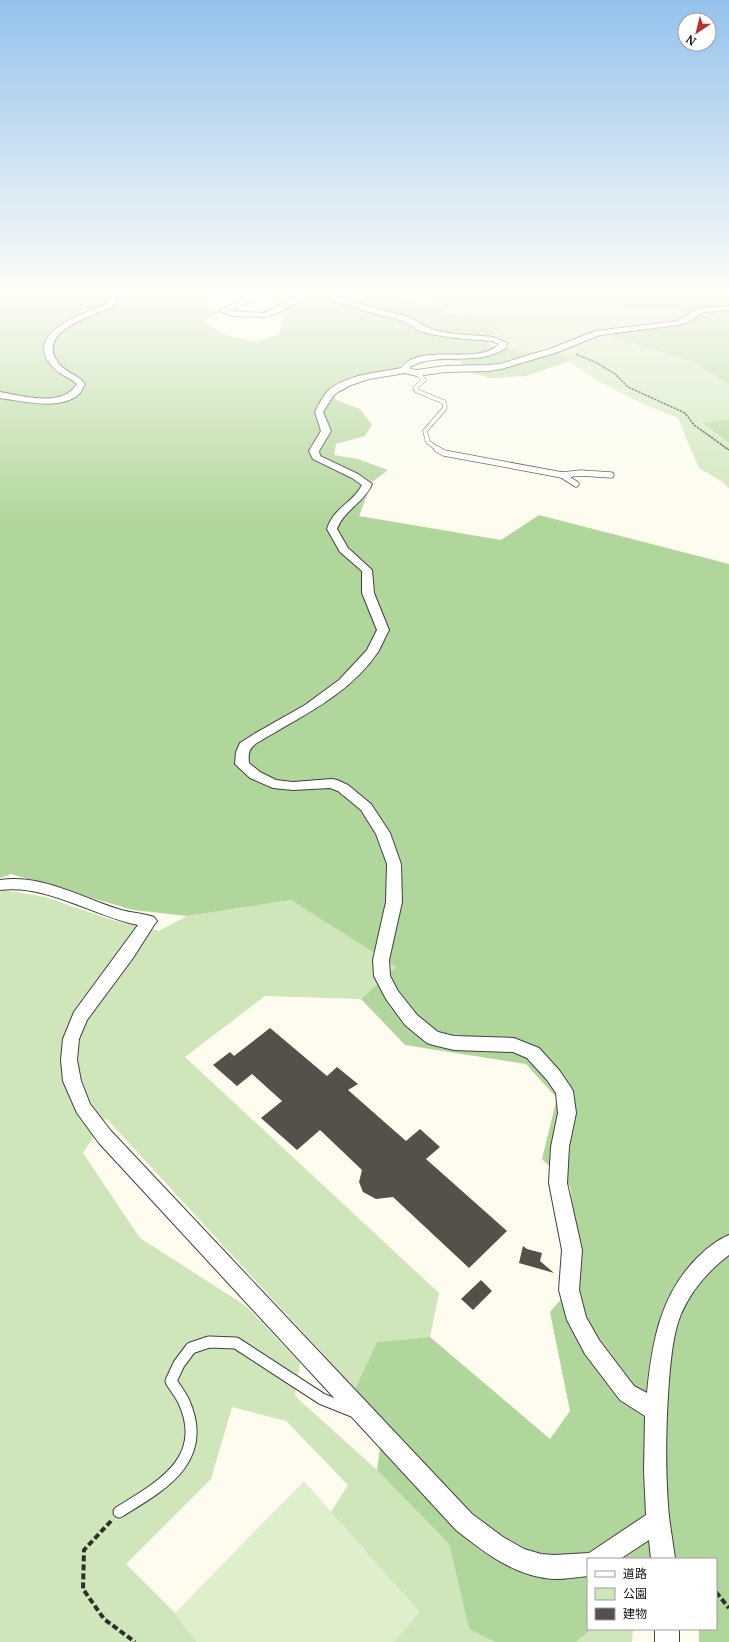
<svg xmlns="http://www.w3.org/2000/svg" width="729" height="1642" font-family="Merriweather,'Noto Sans JP',serif">
	<rect width="100%" height="100%" fill="#fefcef"/>
	<!-- green -->
	<g fill="#cee6ba">
		<path d="M447,291H566L577,296L632,309L678,307L687,315L672,321L603,329L532,352L509,349V341L492,336L502,326L490,320L447,314L439,305L423,303Z"/>
		<path d="M603,334L694,362L729,384V419L703,424L729,443V489L724,483L699,468L678,418C636,401 593,383 559,352L587,339Z"/>
		<path d="M4,890L45,897L112,920L159,931L187,916L291,900L396,967L361,999L265,996L185,1057L439,1293L430,1337L377,1342L355,1389L106,1118L83,1153L140,1238L246,1306L300,1363L295,1396L377,1470L449,1544L469,1629L495,1642H394L419,1612L331,1512L348,1485L286,1421L232,1407L211,1479L126,1564L175,1613L197,1642H0V892Z"/>
		<path d="M592,1629H633L632,1642H576Z"/>
	</g>
	<!-- forest -->
	<g fill="#b1d69b">
		<path d="M0,291H207L211,293L202,301L220,313L203,320L222,334L256,342L279,334L285,308L268,293L223,291H372L439,305L447,314L490,320L502,326L487,341L494,347L532,352L536,357L559,352L570,361L526,376L490,378L466,371L460,361L409,359L395,369L349,379L332,388L336,400L360,409L372,425L365,436L336,444L334,455L358,459L388,470L372,482L359,516L501,540L539,515L729,564V1642H699V1629H716V1559H588V1629H592L576,1642H495L469,1629L449,1544L377,1470L383,1425L355,1389L377,1342L430,1337L550,1439L570,1411L550,1312L581,1276L570,1186L542,1159L557,1098L526,1064L405,1045L361,999L396,967L291,900L187,916L133,910L11,874L0,878Z"/>
		<path d="M566,291H729V384L694,362L603,334L678,325L692,319L678,307L632,309L577,296Z"/>
		<path d="M729,419V443L702,423Z"/>
	</g>
	<!-- pitch -->
	<path fill="#dfeecc" d="M304,1481L419,1612L394,1642H197L175,1613Z"/>
	<!-- building -->
	<g fill="#55504a">
		<path d="M270,1028L327,1076L337,1067L358,1084L348,1090L406,1141L420,1129L440,1147L426,1159L507,1231L469,1268L393,1197L376,1199L363,1192L359,1182L362,1170L320,1130L297,1150L261,1118L282,1101L252,1074L237,1086L213,1065L230,1052L234,1056Z"/>
		<path d="M523,1246L527,1249L542,1253L540,1261L554,1273L519,1263Z"/>
		<path d="M481,1280L492,1291L473,1310L461,1299Z"/>
	</g>
	<g fill="none" stroke-linecap="round" stroke-linejoin="round">
		<!-- service-far2 casing -->
		<g stroke="#404040" stroke-width="5">
			<path id="service-far2" d="M417,373L424,380L415,388L417,391L444,402L445,408L425,431L428,442L439,450"/>
		</g>
		<!-- service-far1 casing -->
		<g stroke="#404040" stroke-width="7">
			<g id="service-far1">
				<path d="M437,449L444,453L562,475L581,473L611,475"/>
				<path d="M562,475L576,484"/>
			</g>
		</g>
		<!-- service casing -->
		<g stroke="#404040" stroke-width="13">
			<path id="service" d="M119,1512C161,1486 210,1460 184,1402C181,1395 175,1388 171,1381L179,1364L191,1348L209,1342L236,1343L322,1399L352,1411"/>
		</g>
		<!-- minor casing -->
		<g stroke="#404040" stroke-width="2">
			<g id="minor">
				<path d="M110,291H117L118,296L114,306C94,316 37,330 57,361C63,372 78,374 85,384C83,387 81,392 79,394C61,411 21,401 0,398V392C23,396 62,408 77,384C69,377 58,374 52,366C22,331 86,314 108,303L110,296Z"/>
				<path d="M257,291H266L254,300L230,311L264,313L308,291H319L378,309L409,317L426,327L434,330L455,334L493,337L507,343L506,348C476,368 441,350 410,367V369L417,370L445,366L488,365L500,364L549,349L596,331L677,321L699,308L729,306V310L704,312L689,322L678,325L600,335L555,353L501,369L488,371L445,372L417,376L405,373L369,379L351,385L338,392L333,396L323,412L331,431L319,451L320,456L358,474L372,484C364,503 344,510 337,529L348,548L372,570L374,593L389,630C385,637 382,645 378,652C348,696 301,716 257,743C249,748 248,753 249,763L260,772L276,780L293,782L332,779L337,780L348,785L371,804L390,833L401,864L402,902L389,960L390,976L398,991L417,1015L438,1032L454,1036L514,1038L539,1048L559,1070L570,1086L573,1091L576,1113L569,1147L567,1183L582,1250L579,1290L586,1317L599,1340L634,1386L647,1393C652,1343 660,1295 697,1258C706,1249 717,1240 729,1235V1255C709,1270 691,1291 681,1314C673,1334 671,1358 669,1380C666,1421 665,1463 668,1505C669,1523 673,1541 675,1559H651L649,1540L620,1559H588V1576C577,1577 565,1579 554,1579C516,1577 485,1553 456,1530L99,1143L77,1113L63,1081L61,1060L63,1039L74,1012L138,925C93,916 47,884 0,890V880C41,874 80,897 118,909C130,913 143,913 154,917L157,921L154,925L133,958L87,1020L79,1039L77,1060L81,1081L90,1104L111,1131L472,1514L503,1537L524,1549L541,1554L554,1555L589,1553L646,1515L644,1471L645,1416L620,1400L585,1354L567,1320L559,1290L562,1250L549,1183L551,1147L558,1113L556,1093L547,1080L527,1058L513,1052L454,1050L433,1045L427,1043L405,1025L386,999L374,976L373,960L386,902L387,864L376,834L361,810L338,791L330,788L293,790L273,788L250,778L235,764L236,752L240,743L254,734L305,705L339,680L367,650L377,630L362,593V571L340,552L327,529C334,507 353,503 362,485L352,478L313,459L309,451L321,431L315,412C319,405 322,397 328,391C346,374 378,373 401,368C403,364 406,363 410,360C435,347 481,364 499,344L492,341L455,338L430,334L420,331L403,321L372,313L314,294L276,314L265,317L233,316L219,311Z"/>
				<rect x="655" y="1629" width="24" height="13"/>
			</g>
		</g>
		<!-- path-far1 -->
		<path stroke="#2f2f2f" stroke-width="1.5" stroke-dasharray="2.5 1" stroke-linecap="butt" d="M576,354L597,363L615,374L628,387L685,413L694,425L729,450"/>
		<!-- path -->
		<g stroke="#2f2f2f" stroke-width="4" stroke-dasharray="6 3" stroke-linecap="butt">
			<path d="M111,1521L84,1550L83,1589L104,1619L135,1642"/>
			<path d="M716,1592L729,1608"/>
		</g>
		<!-- service-far2 -->
		<use href="#service-far2" stroke="#fff" stroke-width="4"/>
		<!-- service-far1 -->
		<use href="#service-far1" stroke="#fff" stroke-width="5.5"/>
		<!-- service -->
		<use href="#service" stroke="#fff" stroke-width="11"/>
		<!-- minor -->
		<use href="#minor" fill="#fff" fill-rule="evenodd"/>
	</g>
	<!-- sky -->
	<linearGradient id="sky" x2="0" y2="1"><stop stop-color="#94c2ec"/><stop offset="0.56" stop-color="#fffef8"/><stop offset="1" stop-color="#fffef8" stop-opacity="0"/></linearGradient>
	<rect width="729" height="521" fill="url(#sky)"/>
	<!-- legend -->
	<rect x="587" y="1558" width="130" height="72" fill="#ffffff" stroke="#9e9e9e"/>
	<rect x="595" y="1571" width="20" height="6" fill="#ffffff" stroke="#9e9e9e"/>
	<text x="623" y="1578" font-size="12" fill="#0d0d0d">道路</text>
	<rect x="595" y="1588" width="20" height="12" fill="#cee6ba" stroke="#9e9e9e"/>
	<text x="623" y="1598" font-size="12" fill="#0d0d0d">公園</text>
	<rect x="595" y="1608" width="20" height="12" fill="#55504a" stroke="#9e9e9e"/>
	<text x="623" y="1618" font-size="12" fill="#0d0d0d">建物</text>
	<!-- north arrow -->
	<g transform="translate(697 32) rotate(215)"><circle r="19" fill="#ffffff" stroke="#9e9e9e"/>
	<path d="M0-3L7 15L0 10L-7 15Z" fill="#b5322e"/>
	<text y="-6" font-size="11" font-weight="bold" text-anchor="middle" fill="#0d0d0d">N</text>
	</g>
</svg>
